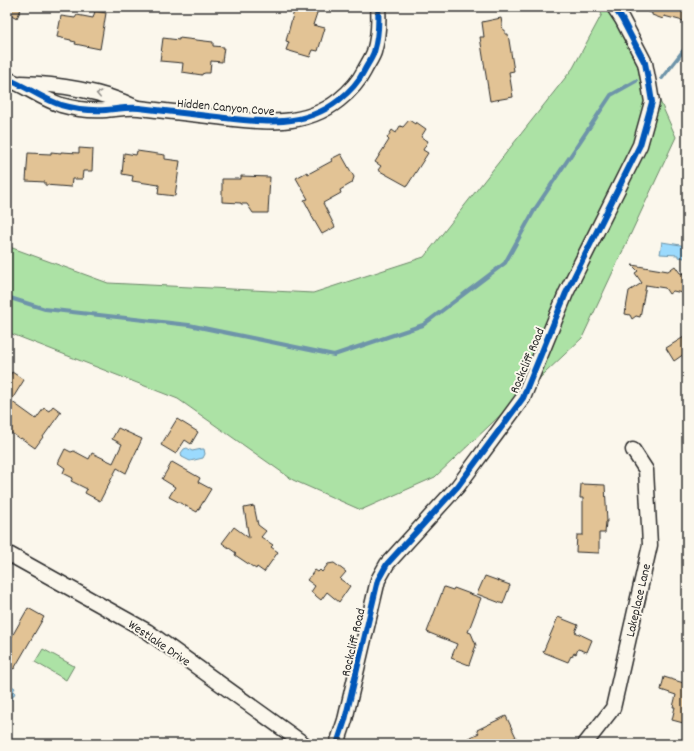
<svg xmlns="http://www.w3.org/2000/svg" width="694" height="751" font-family="Dekko,sans-serif">
	<rect width="100%" height="100%" fill="#fbf7ec"/>
	<filter id="ink" filterUnits="userSpaceOnUse"><feTurbulence type="fractalNoise" baseFrequency=".025" numOctaves="2"/><feDisplacementMap in="SourceGraphic" scale="8" xChannelSelector="R" yChannelSelector="G"/><feConvolveMatrix kernelMatrix="1 2 1 2 8 2 1 2 1" color-interpolation-filters="sRGB"/></filter>
	<g filter="url(#ink)">
		<!-- green -->
		<g fill="#ace2a5" stroke="#6c8668">
			<path d="M594,7H618L676,137L582,338L435,477L361,510L293,480L178,399L7,332V246L108,283L313,293L424,257L573,68L602,14Z"/>
			<path d="M43,649L74,666L66,680L35,662Z"/>
		</g>
		<!-- water -->
		<g fill="#9bdafd" stroke="#6e94a9">
			<path d="M662,242L687,246L685,258L678,257V255L660,254Z"/>
			<path d="M187,448L192,451L202,449H204L205,454L203,458L190,461L182,457L181,453L184,449Z"/>
			<path d="M7,683L15,688L13,691L15,693L11,700L9,699L7,703Z"/>
		</g>
		<g fill="none" stroke-linecap="round" stroke-linejoin="round">
			<!-- stream -->
			<g stroke="#6e94a9" stroke-width="4">
				<path d="M662,78L687,46"/>
				<path d="M7,297L45,309L189,325L334,355L423,325L505,263L535,209L611,95L636,81"/>
			</g>
		</g>
		<!-- building -->
		<g fill="#e2c395" stroke="#2b2b2b">
			<path d="M7,7H22L17,18L7,13Z"/>
			<path d="M295,7H319L313,25L325,28L318,51L313,50L310,57L286,50L289,42L286,41Z"/>
			<path d="M643,7H687V22L664,16L663,19L652,15V13L642,10Z"/>
			<path d="M95,11L106,13L100,49L75,44L76,42L71,41V40L57,37L61,16L75,18L77,15L93,18Z"/>
			<path d="M501,18L503,30H505V34H508L514,71L509,72L513,97L490,101L480,37H484L482,22Z"/>
			<path d="M163,38L179,40V38L213,42V46L224,47L222,62L211,61L210,73H205L202,74V75L182,72L183,63L160,61Z"/>
			<path d="M409,120L415,124L416,122L426,129L421,137L428,141L423,150L428,153L407,186L378,170L381,166L375,162L389,140L387,138L392,130L396,133L400,126L403,127Z"/>
			<path d="M79,148L93,149L92,171H83L82,179H72L71,187L45,185V182L26,181L28,153L51,154V152L61,153V152L79,153Z"/>
			<path d="M137,151L165,155V159L180,161L175,196L158,194L159,185L132,181L133,176L122,174L124,153L136,155Z"/>
			<path d="M341,154L354,177L352,183L340,190L341,193L323,203L335,227L322,234L311,215H312L304,200L308,199L296,178L307,172L308,174L332,161L331,159Z"/>
			<path d="M241,176L270,177L268,213H253L247,204H241V203L222,202V179H241Z"/>
			<path d="M632,265L668,271L675,266L680,273L687,274V294L673,291L669,294L665,288L646,285L640,317L636,316L632,319L630,315L625,314L629,291L642,283L635,273L638,271Z"/>
			<path d="M684,337L687,343V352L674,361L666,348Z"/>
			<path d="M12,372L24,380L11,401L36,419L44,408L49,411L53,406L61,412L35,448L21,438L20,439L7,430V380Z"/>
			<path d="M177,419L198,432L191,444L185,440L176,454L161,445Z"/>
			<path d="M118,428L142,439L126,473L117,468L100,501L85,493L87,489L71,481L73,478L63,473L65,468L58,463L65,449L71,452L74,451L89,459L92,453L113,463L122,444L112,439Z"/>
			<path d="M172,462L200,478L198,482L211,489L197,512L169,497L175,487L162,479Z"/>
			<path d="M581,484L605,485L607,522H606L605,533H599V553L576,552L577,535H583V498H580Z"/>
			<path d="M254,506L258,525L266,531L261,537L273,545L271,547L278,552L264,572L257,567L256,569L235,555L236,553L222,543L234,527L249,538L244,508Z"/>
			<path d="M334,563L346,572L340,579L350,586L339,602L327,592L321,600L311,592L315,586L307,580L315,570L318,572L320,570L322,572L328,564Z"/>
			<path d="M485,576L510,585L503,604L477,594Z"/>
			<path d="M444,587L453,590L454,588L481,598L468,632L471,633L476,645L469,665L451,658L457,644L427,632Z"/>
			<path d="M28,608L44,617L14,669L7,665V645Z"/>
			<path d="M558,617L578,625L575,632L592,640L587,652L578,649L576,654L574,653L572,657L571,656L568,662L543,652Z"/>
			<path d="M664,677L687,684V724L672,720L675,707H673L676,695L661,690Z"/>
			<path d="M506,716L516,737L502,744H457L479,733L477,730Z"/>
		</g>
		<g fill="none" stroke-linecap="round" stroke-linejoin="round">
			<!-- minor casing -->
			<g stroke="#2b2b2b" stroke-width="17">
				<g id="minor">
					<path d="M7,79C26,86 42,99 61,105C75,109 92,111 106,110C117,109 128,107 139,108C165,111 191,114 217,117C259,122 303,129 339,100C349,92 358,83 364,71C367,65 372,58 374,52C378,38 379,21 378,7"/>
					<path d="M21,83C57,84 103,91 135,107"/>
					<path d="M7,553L147,631L304,744"/>
					<path d="M337,744L345,720L378,580L387,564L458,486L523,398L566,293L640,145L652,102L649,84L645,63L622,19L614,7"/>
					<path d="M585,744L613,708L650,545L646,470L633,450"/>
				</g>
			</g>
			<!-- minor -->
			<use href="#minor" stroke="#fbf7ec" stroke-width="14"/>
			<!-- cycleway casing -->
			<g stroke="#fbf7ec" stroke-width="8">
				<g id="cycleway">
					<path d="M7,79C26,86 42,99 61,105C75,109 92,111 106,110C117,109 128,107 139,108C165,111 191,114 217,117C259,122 303,129 339,100C349,92 358,83 364,71C367,65 372,58 374,52C378,38 379,21 378,7"/>
					<path d="M337,744L345,720L378,580L387,564L458,486L523,398L566,293L640,145L652,102L649,84L645,63L622,19L614,7"/>
				</g>
			</g>
			<!-- cycleway -->
			<use href="#cycleway" stroke="#0057b8" stroke-width="6"/>
		</g>
		<!-- one-way arrows -->
		<defs><path id="oneway-chevron" d="M-2-3.5L2.5 0L-2 3.5" fill="none" stroke-width="1.6" stroke-linecap="round" stroke-linejoin="round"/></defs>
		<use stroke="#93918c" href="#oneway-chevron" transform="translate(99 94) rotate(-167)"/>
	</g>
	<g text-anchor="middle" stroke-width="4" stroke-linejoin="round" paint-order="stroke">
		<!-- street labels -->
		<g font-size="13" fill="#2b2b2b" stroke="#fbf7ec">
			<text transform="translate(226 106) rotate(5)" y="5">Hidden Canyon Cove</text>
			<text transform="translate(526 360) rotate(-67)" y="5">Rockcliff Road</text>
			<text transform="translate(637 600) rotate(-77)" y="5">Lakeplace Lane</text>
			<text transform="translate(160 642) rotate(34)" y="5">Westlake Drive</text>
			<text transform="translate(352 642) rotate(-77)" y="5">Rockcliff Road</text>
		</g>
	</g>
	<!-- margin -->
	<rect width="694" height="751" fill="none" stroke="#fbf7ec" stroke-width="24"/>
	<rect x="12" y="12" width="670" height="727" fill="none" stroke="#2b2b2b" stroke-width="1.5" filter="url(#ink)"/>
</svg>
